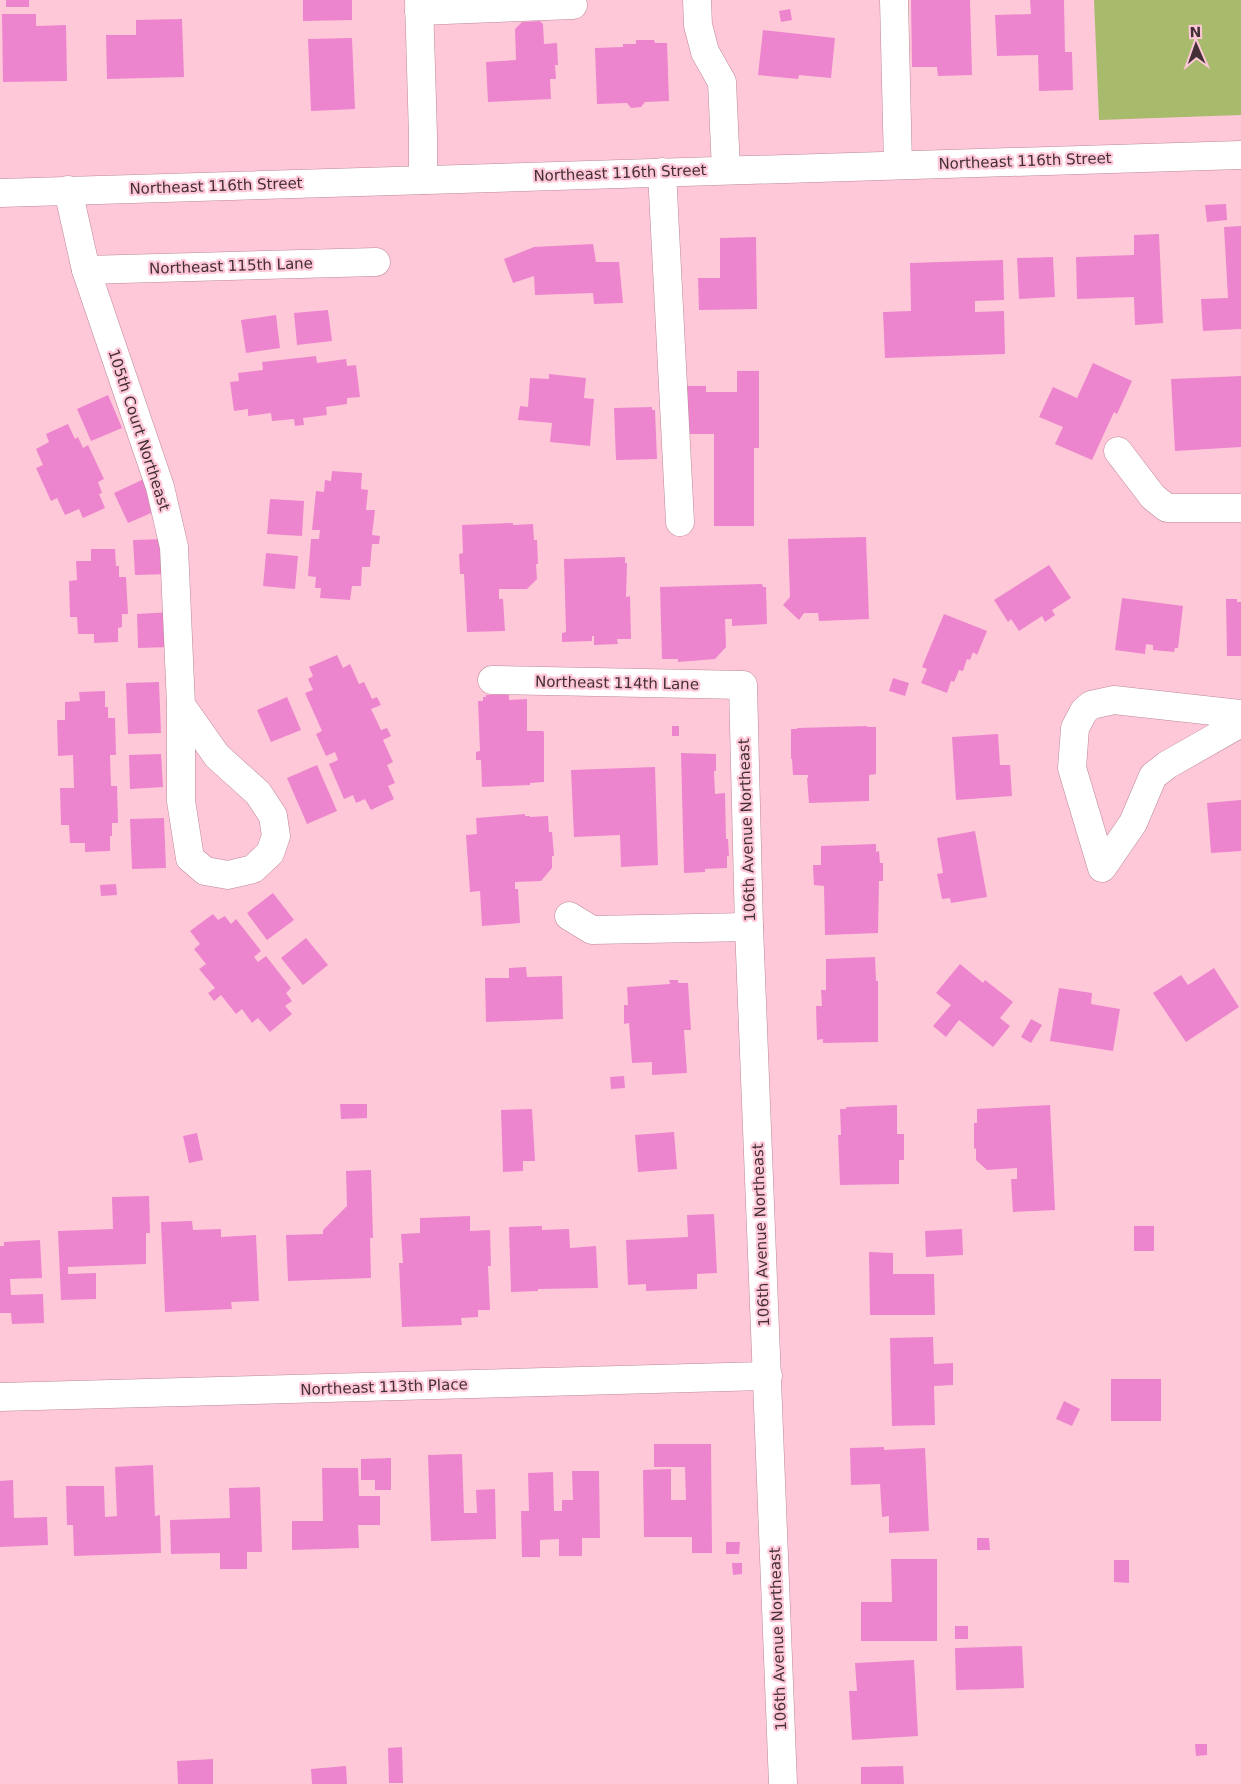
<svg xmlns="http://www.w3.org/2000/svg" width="1241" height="1784" font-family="'DejaVu Sans',sans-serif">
	<rect width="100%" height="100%" fill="#ffc8d8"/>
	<!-- green -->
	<path fill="#a8ba6c" d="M1094,0H1241V115L1099,120Z"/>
	<!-- building -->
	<g fill="#ed85ce">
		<rect x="6" y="0" width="23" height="7"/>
		<path d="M303,0H352V20L303,21Z"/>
		<path d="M911,0H970L972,75L938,76L937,67H912Z"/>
		<path d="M1030,0H1064L1065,52H1072L1073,90L1039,91L1038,55L997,56L995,15L1031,14Z"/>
		<path d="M790,9L792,20L781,22L779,11Z"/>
		<path d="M2,14H36V26L66,25L67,81L3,82Z"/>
		<path d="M182,19L184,77L107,79L106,35H136V20Z"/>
		<path d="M540,21L543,24L544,44L557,43L558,65H555L556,79H550L551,99L488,102L486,62L516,60L515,29L522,22Z"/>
		<path d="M763,30L835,38L831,78L799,75L798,79L758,75Z"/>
		<path d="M352,38L355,109L311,111L308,39Z"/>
		<path d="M636,40H654L655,43H667L669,101L645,102L641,107L631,108L627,103L597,104L595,48L623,47V44H636Z"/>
		<path d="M1226,204L1227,220L1207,222L1205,205Z"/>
		<path d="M1241,226V329L1203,331L1201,299L1228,298L1224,227Z"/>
		<path d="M1159,234L1163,323L1135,325L1134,297L1077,299L1076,257L1134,255V235Z"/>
		<path d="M756,237L757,309L699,310L698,278H720V238Z"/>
		<path d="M593,244L596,262H619L623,303L594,304L593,293L535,295L534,276L513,283L504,259L534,247Z"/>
		<path d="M1053,257L1055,297L1019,299L1017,258Z"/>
		<path d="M1003,260L1004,300L975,301V312L1004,311L1005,354L885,358L883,312L911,311L910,263Z"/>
		<path d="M328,310L332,341L297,345L294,313Z"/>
		<path d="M276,315L280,348L246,353L241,320Z"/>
		<path d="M316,356L317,363L346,359L347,366L356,365L360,397L347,398V404L326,407L327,415L303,418L304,425L295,426L294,419L272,421L271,413L248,416V409L234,411L230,382L239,381L238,373L263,370L262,362Z"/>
		<path d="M1093,363L1132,381L1117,414L1114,412L1092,460L1055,444L1063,427L1039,417L1053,387L1077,398Z"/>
		<path d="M737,371H759V448H754V526H714V434H685V386H706V392H737Z"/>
		<path d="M549,374L586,378L584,398L594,399L590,446L550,442L552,423L518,420L520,406L528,407L530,378L549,379Z"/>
		<path d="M1241,376V447L1175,451L1171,379Z"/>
		<path d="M108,395L122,428L91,441L77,409Z"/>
		<path d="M652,407V410H655L657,459L616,460L614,408Z"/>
		<path d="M68,424L75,439L78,437L83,448L88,445L104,479L98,482L102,493L99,494L105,508L83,518L79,509L65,515L57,498L51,501L36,468L43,465L36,449L49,442L46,434Z"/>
		<path d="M332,471L362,473L361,489L368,490L366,510H375L372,535L380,536L379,544H372L370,567H362L361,586H352L350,600L320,598L321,588H315L316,577L308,576L311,539H319L320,530H312L316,491L324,492L325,480L331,481Z"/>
		<path d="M144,479L158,510L128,523L114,493Z"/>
		<path d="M270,499L304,501L302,536L267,534Z"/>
		<path d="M513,523V525L533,524L534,540H537L538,564H536L537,579L527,589H499V599H503L505,631L467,632L464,574H460L459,554L463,553L462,525Z"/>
		<path d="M866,537L869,619L819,621L818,613H804L799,620L783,605L790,597L788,539Z"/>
		<path d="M167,539L168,574L135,575L133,540Z"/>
		<path d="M91,549H115L116,566H119V577H126L128,614H122V627L118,628V642L94,643V634H78L77,617H70L69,581L77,580L76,561H91Z"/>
		<path d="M266,553L298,556L295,589L263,586Z"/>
		<path d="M625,557V563H627L626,597L630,596L631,639H617L618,644L594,645V636H592V641L562,642V633L566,632L564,559Z"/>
		<path d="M1049,565L1071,598L1052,610L1055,615L1045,622L1042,616L1019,631L1011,619L1008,622L994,600Z"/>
		<path d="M762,584L763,587H766L767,624L732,626V619H725L726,647L715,659L678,662V659H662L660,587Z"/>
		<path d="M1122,598L1183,606L1178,648H1175L1174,652L1153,650V645L1146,644L1145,654L1115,650Z"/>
		<path d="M1226,599H1237V602H1241V656H1227Z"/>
		<path d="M170,612L171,647L138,648L137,614Z"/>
		<path d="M944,614L987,631L977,655L973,652L970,660L967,659L963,671L959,670L954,682L951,681L947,693L921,683L927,669L922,667Z"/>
		<path d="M337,655L343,668L350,664L359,684L364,682L372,699L377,697L381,705L371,709L381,730L387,728L391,736L383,740L393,762L387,765L395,783L388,786L394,799L371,810L365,799L356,803L353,795L344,799L329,764L338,760L335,752L326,756L316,734L322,731L305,693L313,690L308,679L313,676L309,667Z"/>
		<path d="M893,678L909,683L905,696L889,691Z"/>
		<path d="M159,682L161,733L128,734L126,683Z"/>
		<path d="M105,691V707H108V718H115L116,755H110L111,786H117L118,823H112V836H110V851L85,852V843H70L69,825H61L60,788H74L73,755L58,756L57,720H65V702L80,701L79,692Z"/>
		<path d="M506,694L509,695V700L527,699V731H542L544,732V782L530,783V785L482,787L481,760H476V752L480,751L478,701H483V697H486V695Z"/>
		<path d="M287,697L301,730L271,742L257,710Z"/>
		<rect x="672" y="726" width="7" height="10"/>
		<path d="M867,726V727H876V774L869,775V801L809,803L807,778H808V775H793L792,759H791V729H797V728Z"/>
		<path d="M998,734L1000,765H1010L1012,796L956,800L952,737Z"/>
		<path d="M681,753L716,754V771H714L715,794L725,793L726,839H728L729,856H727V868L705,869V872L684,873Z"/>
		<path d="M161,754L163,787L130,789L129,755Z"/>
		<path d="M317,765L337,811L307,824L287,778Z"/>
		<path d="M655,767L658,865L621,867L620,835L574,837L571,770Z"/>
		<path d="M1241,800V851L1211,853L1207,803Z"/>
		<path d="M525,814V816H530V817L548,816L549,832H552L554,856H552V868L541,881L515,882V889H518L520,923L482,926L480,891L470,892L466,835L477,834L476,818Z"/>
		<path d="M164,818L166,868L132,869L130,819Z"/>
		<path d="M975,831L987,897L951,903L950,898L942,899L937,874L943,873L937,838Z"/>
		<path d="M876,844V852L879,851L880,863H883V881H879L878,933L825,935L824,886L814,885L813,865H821V846Z"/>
		<path d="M116,884L117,895L101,896L100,885Z"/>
		<path d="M273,893L294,920L267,940L247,913Z"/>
		<path d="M213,914L218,920L225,916L231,924L236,919L261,951L254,957L258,962L266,956L291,988L286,993L292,1001L285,1006L292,1014L270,1032L258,1018L252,1023L242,1009L236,1014L221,995L214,1001L208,993L215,988L199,969L206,964L194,949L200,944L190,931Z"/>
		<path d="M306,938L328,965L303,985L281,958Z"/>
		<path d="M875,957L876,981H878V1042L823,1043V1039L817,1040L816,1006H822L821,990H826V959Z"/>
		<path d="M960,964L983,983L985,980L1013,1002L1000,1018L1010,1026L993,1047L959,1020L946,1037L933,1026L951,1005L936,993Z"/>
		<path d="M526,967L527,977L562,976L563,1019L486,1022L485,978H509V968Z"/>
		<path d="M1214,968L1239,1007L1186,1042L1153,993L1181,975L1188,985Z"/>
		<path d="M669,980H678V983H688L691,1030H684L687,1073L652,1075V1062L632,1063L629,1023L624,1024V1005H628L627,987L670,984Z"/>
		<path d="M1059,988L1092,993L1091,1004L1120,1009L1113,1051L1050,1041Z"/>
		<path d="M1031,1019L1042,1025L1031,1043L1021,1037Z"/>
		<path d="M624,1076L625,1088L611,1089L610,1077Z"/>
		<path d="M340,1104H367V1118L341,1119Z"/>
		<path d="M897,1105V1134H904V1160H899V1184L840,1185L838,1135H841L840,1109H846V1107Z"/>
		<path d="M1050,1105L1055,1210L1013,1212L1011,1179H1017V1168L987,1170L976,1160V1149L974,1148V1123H977V1109Z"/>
		<path d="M532,1109L535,1161H523V1171L503,1172L501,1110Z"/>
		<path d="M674,1132L677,1169L638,1172L635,1135Z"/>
		<path d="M197,1133L203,1160L189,1163L183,1136Z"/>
		<path d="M371,1170L373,1238H370L371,1278L288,1281L286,1235L323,1234V1230L347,1206L346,1171Z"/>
		<path d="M149,1196L150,1233H146V1264L68,1267V1274L96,1273V1299L61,1300L58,1231L113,1229L112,1197Z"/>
		<path d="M714,1214L717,1273L697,1274V1289L646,1291V1284L628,1285L626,1240L688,1237L687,1215Z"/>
		<path d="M470,1216V1231L490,1230L491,1266H488L490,1310H478V1317L461,1318L462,1325L402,1327L399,1263H403L401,1234L420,1233V1218Z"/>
		<path d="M192,1221L193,1230L221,1229V1237L256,1235L259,1301L231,1302L232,1309L165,1312L161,1222Z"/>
		<path d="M542,1226V1230L569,1229L570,1248L596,1246L598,1288L538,1289V1291L511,1292L509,1227Z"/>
		<rect x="1134" y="1226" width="20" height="25"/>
		<path d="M962,1229L963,1255L926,1257L925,1231Z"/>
		<path d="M40,1240L42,1278L10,1279L11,1295L43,1294L44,1323L12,1324L11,1313H0V1246H4V1242Z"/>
		<path d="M869,1252L893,1253V1274H934L935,1315H870Z"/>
		<path d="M933,1337L934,1364L953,1363V1385L934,1386L935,1425L892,1426L890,1338Z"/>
		<rect x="1111" y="1379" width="50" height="42"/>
		<path d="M1064,1401L1080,1409L1072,1426L1056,1419Z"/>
		<path d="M654,1444H711L712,1553H692V1537H644L643,1470L671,1469V1500H686L685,1467H654Z"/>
		<path d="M884,1447V1450L925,1448L929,1531L889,1533V1516L882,1517L880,1484L851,1485L850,1448Z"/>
		<path d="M462,1454L464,1513H477L476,1490L495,1489L496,1539L431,1541L428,1455Z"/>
		<path d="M391,1458V1490H375V1480H361V1459Z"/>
		<path d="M153,1465L155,1516L160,1515L161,1553L74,1556L73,1525H67L66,1486H104L105,1517L117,1516L115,1467Z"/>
		<path d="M322,1468H358L359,1496H380V1525H358L359,1548L292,1550V1521H323Z"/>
		<path d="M572,1471H599L600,1538H582V1556H559V1539L540,1540V1557H522L521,1511H529L528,1473L553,1472L554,1511H562V1500H573Z"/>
		<path d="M13,1480L14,1518L47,1517L48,1545L0,1547V1481Z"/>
		<path d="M260,1487L262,1552H247V1569H220V1553L171,1554L170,1520L230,1518L229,1488Z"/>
		<path d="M977,1538H989L990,1550H977Z"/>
		<path d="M726,1542H740L739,1554H726Z"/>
		<path d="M891,1559H937V1641H861V1602H892Z"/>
		<path d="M1114,1560H1129V1583L1114,1582Z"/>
		<path d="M732,1563H742V1574L733,1575Z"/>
		<rect x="955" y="1626" width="13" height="13"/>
		<path d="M1022,1646L1024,1688L956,1690L955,1648Z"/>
		<path d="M914,1660L918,1736L852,1740L849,1691H857L855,1663Z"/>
		<path d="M1195,1744H1207V1755L1196,1756Z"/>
		<path d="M402,1747L403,1783H389L388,1748Z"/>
		<path d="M213,1759V1784H178L177,1761Z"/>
		<path d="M346,1766L347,1784H312L311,1769Z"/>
		<path d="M903,1766L904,1784H861V1767Z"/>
	</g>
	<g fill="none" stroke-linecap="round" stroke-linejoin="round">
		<!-- minor casing -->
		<g stroke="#bb8897" stroke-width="29">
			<g id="minor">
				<path d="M419,0L423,136V180"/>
				<path d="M697,0L698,25L705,52L722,82L726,170"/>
				<path d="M894,0L898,165"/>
				<path d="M419,11L573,5"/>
				<path d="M662,172L680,522"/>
				<path d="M68,190L86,270L160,487L174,547L181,705V801L190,858L205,871L228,875L253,869L270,853L276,836L273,816L258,793L217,756L181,705"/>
				<path d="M0,193L1241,155"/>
				<path d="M86,270L376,262"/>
				<path d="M1118,451L1153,497L1167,508H1241"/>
				<path d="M492,680L743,685L749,927L783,1784"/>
				<path d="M1241,714L1114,700L1091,705L1084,711L1075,728L1072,768L1102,868L1133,823L1153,776L1167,765L1241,723"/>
				<path d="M569,916L592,930L749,927"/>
				<path d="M0,1397L768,1376"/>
			</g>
		</g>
		<!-- minor -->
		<use href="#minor" stroke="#fff" stroke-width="28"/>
	</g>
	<g text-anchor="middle" stroke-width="4.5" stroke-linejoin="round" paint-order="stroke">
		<!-- street labels -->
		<g font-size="15" fill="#442f36" stroke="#ffc8d8">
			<text transform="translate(1025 161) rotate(-2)" y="5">Northeast 116th Street</text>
			<text transform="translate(620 173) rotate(-2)" y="5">Northeast 116th Street</text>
			<text transform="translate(216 186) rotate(-2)" y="5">Northeast 116th Street</text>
			<text transform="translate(231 266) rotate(-2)" y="5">Northeast 115th Lane</text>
			<text transform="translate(139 430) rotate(72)" y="5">105th Court Northeast</text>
			<text transform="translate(617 683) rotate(1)" y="5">Northeast 114th Lane</text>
			<text transform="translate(747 830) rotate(-92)" y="5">106th Avenue Northeast</text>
			<text transform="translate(761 1235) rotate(-92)" y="5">106th Avenue Northeast</text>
			<text transform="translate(384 1387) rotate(-2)" y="5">Northeast 113th Place</text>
			<text transform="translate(778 1639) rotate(-92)" y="5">106th Avenue Northeast</text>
		</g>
	</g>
	<!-- north arrow -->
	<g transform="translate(1196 45) rotate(358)" stroke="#ffc8d8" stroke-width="4" paint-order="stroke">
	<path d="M0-4L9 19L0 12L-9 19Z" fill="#442f36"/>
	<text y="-8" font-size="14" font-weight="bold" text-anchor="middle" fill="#442f36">N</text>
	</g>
</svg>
